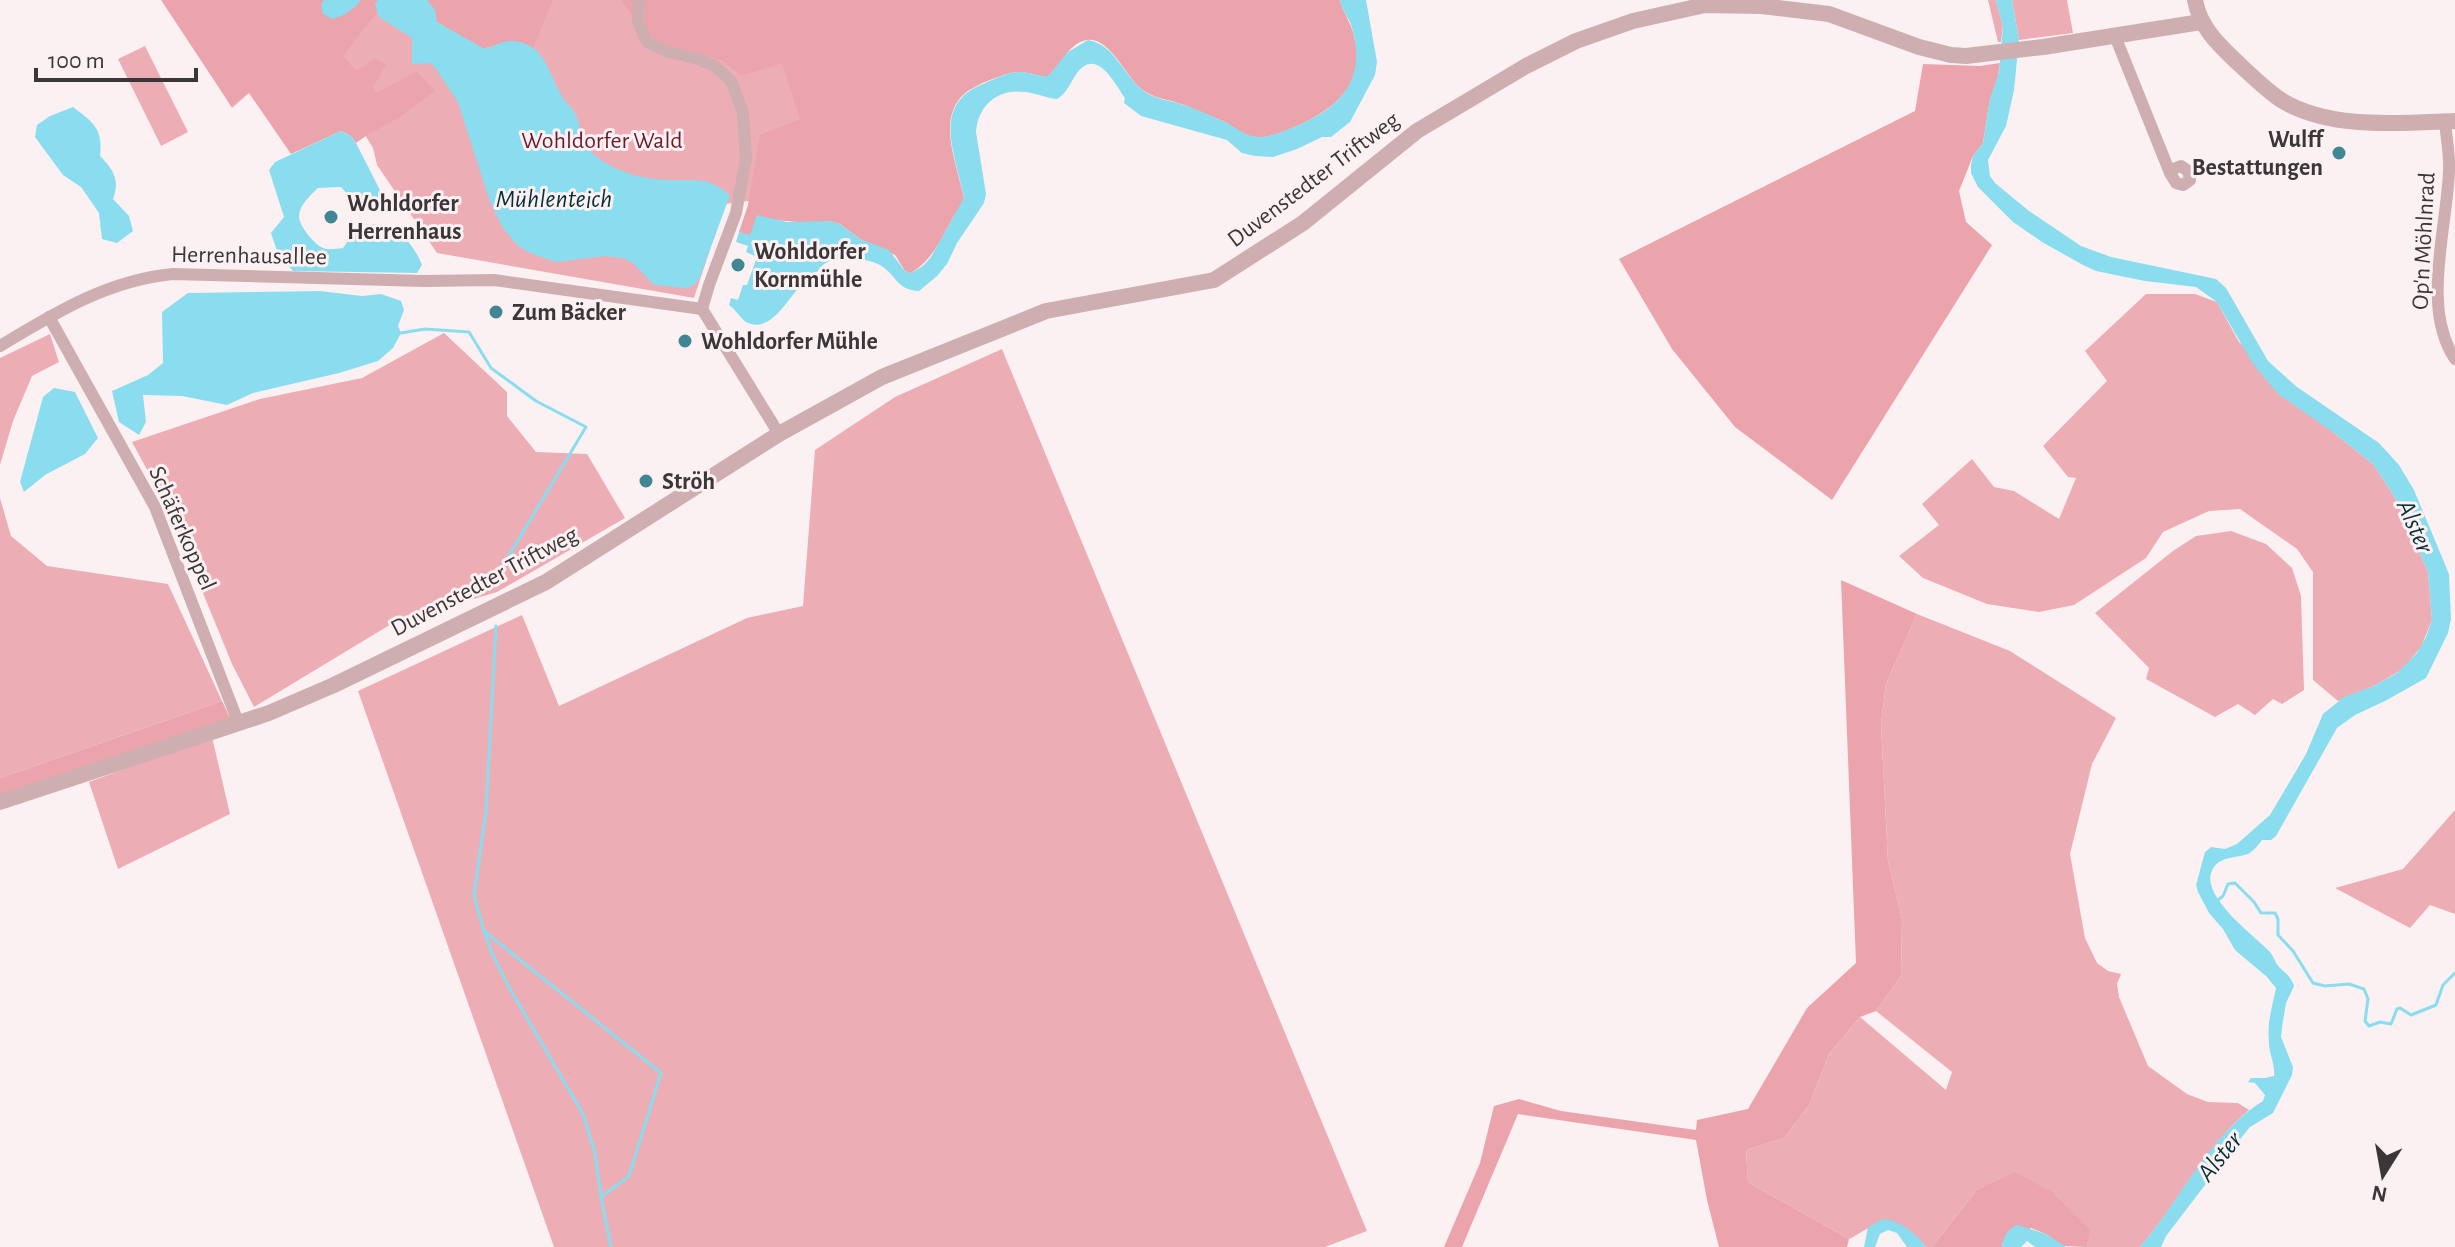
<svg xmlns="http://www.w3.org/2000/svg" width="2455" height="1247" font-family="'Alegreya Sans',sans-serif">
	<rect width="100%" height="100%" fill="#fcf1f2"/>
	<!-- green -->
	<g fill="#edadb4">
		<path d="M166,0H1338L1088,27L764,199L725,204L694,298L437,253L377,165L373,148L365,135L250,92L232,108Z"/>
		<path d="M1988,0H1996L2003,26L2001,42H1998Z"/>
		<path d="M2012,0H2067L2073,33L2019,40Z"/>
		<path d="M145,46L188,132L161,146L118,59Z"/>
		<path d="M2146,294H2195L2217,302L2239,342L2334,433L2374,465L2400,506L2428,572L2432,620L2421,647L2403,669L2374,686L2338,701L2313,680V572L2297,549L2240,509L2209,511L2163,532L2146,558L2074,605L2039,612L1987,604L1923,578L1899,556L1939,525L1922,504L1972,459L1994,487L2014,491L2059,519L2076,478L2068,477L2043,446L2107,381L2085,351Z"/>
		<path d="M444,333L507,392V416L536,452L587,454L625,518L497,592L393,623L254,707L232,664L169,510L132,442L260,399L362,378Z"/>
		<path d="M50,334L59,362L32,376L13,421L0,465V358Z"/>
		<path d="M1002,349L1367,1231L1325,1247H554L358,691L522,615L559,706L747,618L803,606L815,450L895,397Z"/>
		<path d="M0,498L11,536L47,566L168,584L222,701L0,778Z"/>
		<path d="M2231,531L2266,544L2292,568L2301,596L2304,690L2282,704L2273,699L2255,715L2238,704L2215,717L2146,679L2149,668L2095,613L2173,551L2196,536Z"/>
		<path d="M1917,614L2010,651L2116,718L2092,764L2070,854L2085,938L2097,963L2108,971L2121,974L2117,984L2119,997L2148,1066L2187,1094L2208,1102L2238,1103L2249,1110C2204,1147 2178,1204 2140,1247H2087L2089,1230L2055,1194L1976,1191L1932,1247H1926C1915,1231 1891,1225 1872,1227C1866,1228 1856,1236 1849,1239L1748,1182L1746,1150L1784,1138L1809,1105L1829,1054L1860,1017L1946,1090L1952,1072L1876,1011L1901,976L1902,919L1888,861L1881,724L1886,684Z"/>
		<path d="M212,737L230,814L118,869L89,782Z"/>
		<path d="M2455,810V914L2430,905L2410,928L2335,888L2403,869Z"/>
	</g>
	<!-- forest -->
	<g fill="#eba4ac">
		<path d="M161,0H324L321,5L355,8L361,0H378L375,4L378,11L343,56L356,71L375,58L386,65L373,87L377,93L417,71L435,91L400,117L370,133L356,143L351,136L341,131L291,154L249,93L231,106Z"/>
		<path d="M427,0H553L533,48C522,43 508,40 497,44C492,46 488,48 482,48L437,22L435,10Z"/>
		<path d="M621,0H1340C1342,9 1346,14 1349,22C1354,31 1357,48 1357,58C1356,96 1321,116 1290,129C1277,134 1264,140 1249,136C1240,133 1232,125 1223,121C1210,116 1197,110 1184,105C1168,99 1152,99 1139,87C1126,75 1108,36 1087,40C1068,43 1061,66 1048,76C1037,77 1028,71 1018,72C1006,73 993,79 982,83C929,105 956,158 964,198L962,204C944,228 938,257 911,273L905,271L895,255L860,239L840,224L830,221L808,223L775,220L750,236L739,232L748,205L760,135L800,119L782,63L741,76L721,60L669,46L646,34Z"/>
		<path d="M2000,63L1997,82L1990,99L1983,143L1973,156L1959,191L1966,222L1992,245L1832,500L1735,427L1672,349L1619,259L1915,111L1923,64L1980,66Z"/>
		<path d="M1841,580L1917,614L1886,684L1881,724L1888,861L1902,919L1901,976L1876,1011L1860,1017L1829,1054L1809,1105L1784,1138L1746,1150L1748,1182L1849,1239L1847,1247H1719L1707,1200L1696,1140L1518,1114L1462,1247H1444L1480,1163L1494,1106L1519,1099L1561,1111L1696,1130L1697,1120L1748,1109L1807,1008L1856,963Z"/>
		<path d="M222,701L230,718L0,794V778Z"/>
		<path d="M2015,1172L2055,1194L2090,1230L2087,1247L2062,1246L2046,1234L2031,1228L2002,1244V1247H1932L1976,1191Z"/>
	</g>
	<!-- water -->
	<g fill="#89ddee">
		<path d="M324,0H361C353,10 344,16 332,19L323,14L321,5Z"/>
		<path d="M378,0H427L435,10L437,22L483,48C493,48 501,41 511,41C545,42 548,73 562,96C566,103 573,108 576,115C582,129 581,144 593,154C613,171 642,179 667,180C696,182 705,175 730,195L700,277L695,284L687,288L654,285L632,262L622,258L605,256L556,262L530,253L517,245L503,228L490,202L458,102L434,66L429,63L412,64V38L379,17L375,4Z"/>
		<path d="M1340,0H1366L1377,62L1375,75L1350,122L1331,137H1322L1297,149L1273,157L1255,156L1242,153L1227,140L1141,116L1124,103L1125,98C1114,83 1097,47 1077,73C1070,83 1068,92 1057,99C1046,98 1036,93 1025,92C997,88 978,106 976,132L986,194L984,203L957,243L947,264L937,276L919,291C896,290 897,275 880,265C867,258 851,259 837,260C818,262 821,271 809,281C806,284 802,285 799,288C788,298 770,335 746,322C742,320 735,309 729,305L731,298L738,300L743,285H747L757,257L746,252L748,246L736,242L739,232L750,235L757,215L787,222L830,221L840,224L860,239L889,250L905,271L911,273L923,266L931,257L964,198C957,158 929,105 983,84C994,79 1006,73 1018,72C1029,71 1037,77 1048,76L1068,52L1088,40C1116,45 1123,76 1145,92C1155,99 1168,100 1180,104C1195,108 1211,116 1225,122C1237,128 1246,137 1259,137C1271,137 1282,132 1294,127C1324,115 1355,95 1356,59C1357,48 1354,32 1350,22C1346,14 1342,9 1340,0Z"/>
		<path d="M1996,0H2012L2019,40L2014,90L2006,126L1988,160L1990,176L1995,183L2029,211L2081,246L2111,257L2216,279L2226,288L2268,361L2297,387L2379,443L2399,465L2414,490L2449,574L2451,619L2448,633L2426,678L2385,701L2355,715L2337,728L2276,836L2271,840H2262C2258,845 2254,851 2248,854C2237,858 2222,856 2214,867C2195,893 2254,935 2269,951C2274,956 2275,963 2279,967C2286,974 2291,976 2294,986L2286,1003L2282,1027L2281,1037L2293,1067L2292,1075L2273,1113L2250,1127L2241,1138L2166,1236L2161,1247H2140C2181,1200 2209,1134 2263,1101L2265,1095L2255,1083L2248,1082L2251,1078H2265L2274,1076C2275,1062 2269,1055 2269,1042C2267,1023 2272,1007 2276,988L2267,977L2235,950L2223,929L2209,913L2198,892L2196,885L2205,852L2211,847L2225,849L2237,844L2270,815L2306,754L2323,714L2344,697L2374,686L2397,673L2417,653L2426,637L2432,620L2428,572L2400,506L2374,465L2334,433L2278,394L2253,364L2217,302L2196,287L2145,281L2096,271L2083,265L2042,242L2013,222L1978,187L1971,173V165L1973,156L1983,143L1990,99L1999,72L2003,26Z"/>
		<path d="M73,107C94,123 103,129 100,156C114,170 120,181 113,199L129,216L133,231L117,243L102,239L99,213L81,187L63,175L35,137L37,125L50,116Z"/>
		<path d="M341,131L351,136L356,143L385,200C366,215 354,201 341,187L318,188C310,196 300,204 299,216C299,226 314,244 323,248C329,250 336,249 343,248L358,226C389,218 411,237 422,265L417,273L293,271L278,254L271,233L284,217L269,170L275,162Z"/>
		<path d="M320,291L362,296L381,294L401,301L404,310L398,326L401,333L393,348L378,361L339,373L253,393L227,405L182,396L143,395L146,422L139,435L119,422L112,391L148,375L163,363L162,312L188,293Z"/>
		<path d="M54,388L75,392L98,438L85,454L45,475L24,492L20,482L43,397Z"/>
		<path d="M1883,1219C1899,1220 1917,1234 1926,1247H1907L1897,1233L1888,1230L1880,1234L1875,1247H1864L1868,1227Z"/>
		<path d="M2018,1225L2046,1234L2066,1247H2035L2027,1241L2021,1247H2002C2003,1236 2008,1228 2018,1225Z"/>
	</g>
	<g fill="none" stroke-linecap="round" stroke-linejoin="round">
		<!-- stream -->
		<g stroke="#89ddee" stroke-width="3">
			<path d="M401,333L425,329L469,332L491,368L536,401L586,427L499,572"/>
			<path d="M496,626L486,811L474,895L484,931L661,1073L629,1176L601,1197L611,1247"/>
			<path d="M2218,900L2223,896L2228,884L2235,883L2254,902L2261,913H2275L2278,919V935L2293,951L2313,983L2325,986L2349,984L2364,989L2368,999L2365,1021L2369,1026L2380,1022L2391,1024L2397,1009L2400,1008L2411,1015L2436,1005L2443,985L2455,973"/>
			<path d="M485,933L491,951L510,989L583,1114L595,1153L601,1197"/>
		</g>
		<!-- minor -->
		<g stroke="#ceaeb1" stroke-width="12">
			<path d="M639,0L638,22L647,42L668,52L699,59L716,67L731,81L743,113L746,159L736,213L709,285L702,309L779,434"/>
			<path d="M2115,36L2170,173L2176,183L2183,185L2190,180L2188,171L2181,166L2173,169L2170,173"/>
			<path d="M2445,121C2446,137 2450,154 2449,171C2447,228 2421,309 2455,359"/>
			<path d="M49,317L155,507L238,722"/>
			<path d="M0,346C55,313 108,280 173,274L424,281L494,280L702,309"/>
		</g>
		<!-- tertiary -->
		<g stroke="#ceaeb1" stroke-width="16">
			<path d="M2195,0C2200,28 2219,45 2239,64C2252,76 2266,90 2281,100C2330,130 2400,123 2455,121"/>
			<path d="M0,802L269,713L334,685L546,582L779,434L882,377L1046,311L1214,280L1303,223L1417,131L1526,66L1576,41L1633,21L1705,5L1761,6L1829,14L1919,47L1951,55L1966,56L2043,47L2201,22"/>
		</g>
	</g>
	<!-- markers -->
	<g fill="#418693" stroke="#fcf1f2" stroke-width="3">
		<circle cx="2339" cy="153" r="8"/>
		<circle cx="331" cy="217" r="8"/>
		<circle cx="738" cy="265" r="8"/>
		<circle cx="496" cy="312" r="8"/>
		<circle cx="685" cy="341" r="8"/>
		<circle cx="646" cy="481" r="8"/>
	</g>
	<g text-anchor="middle" stroke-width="6" stroke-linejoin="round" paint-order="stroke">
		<!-- poi labels -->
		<g font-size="24" font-weight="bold" fill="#3b3738" stroke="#fcf1f2" text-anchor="start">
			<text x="2323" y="147" text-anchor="end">Wulff<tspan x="2323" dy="28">Bestattungen</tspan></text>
			<text x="347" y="211">Wohldorfer<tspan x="347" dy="28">Herrenhaus</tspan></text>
			<text x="754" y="259">Wohldorfer<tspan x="754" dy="28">Kornmühle</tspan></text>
			<text x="512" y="320">Zum Bäcker</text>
			<text x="701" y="349">Wohldorfer Mühle</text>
			<text x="662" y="489">Ströh</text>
		</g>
		<!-- park labels -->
		<g font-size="24" fill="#6c1a2d" stroke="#fcf1f2">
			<text x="602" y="148">Wohldorfer Wald</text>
		</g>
		<!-- street labels -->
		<g font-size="24" fill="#3b3738" stroke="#fcf1f2">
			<text transform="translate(1313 179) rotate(-37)" y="8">Duvenstedter Triftweg</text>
			<text transform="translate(2423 241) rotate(-87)" y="8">Op'n Möhlnrad</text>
			<text transform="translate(249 255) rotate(1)" y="8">Herrenhausallee</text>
			<text transform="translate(183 528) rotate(66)" y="8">Schäferkoppel</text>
			<text transform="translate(484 581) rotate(-28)" y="8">Duvenstedter Triftweg</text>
		</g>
		<!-- water labels -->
		<g font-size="26" font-style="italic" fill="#063138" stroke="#fcf1f2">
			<text x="554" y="207">Mühlenteich</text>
			<text transform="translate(2416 526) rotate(66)" y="9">Alster</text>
			<text transform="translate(2219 1156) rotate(-51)" y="9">Alster</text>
		</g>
	</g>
	<!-- north arrow -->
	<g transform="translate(2383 1175) rotate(191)" stroke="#fcf1f2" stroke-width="6" paint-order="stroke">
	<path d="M0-6L14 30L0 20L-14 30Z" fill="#3b3738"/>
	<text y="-12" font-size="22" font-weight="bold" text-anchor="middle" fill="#3b3738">N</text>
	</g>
	<!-- scale -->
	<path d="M36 68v12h160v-12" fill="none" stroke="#3b3738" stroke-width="4"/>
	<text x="48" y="68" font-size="24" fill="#3b3738" stroke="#fcf1f2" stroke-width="6" paint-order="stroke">100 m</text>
</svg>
